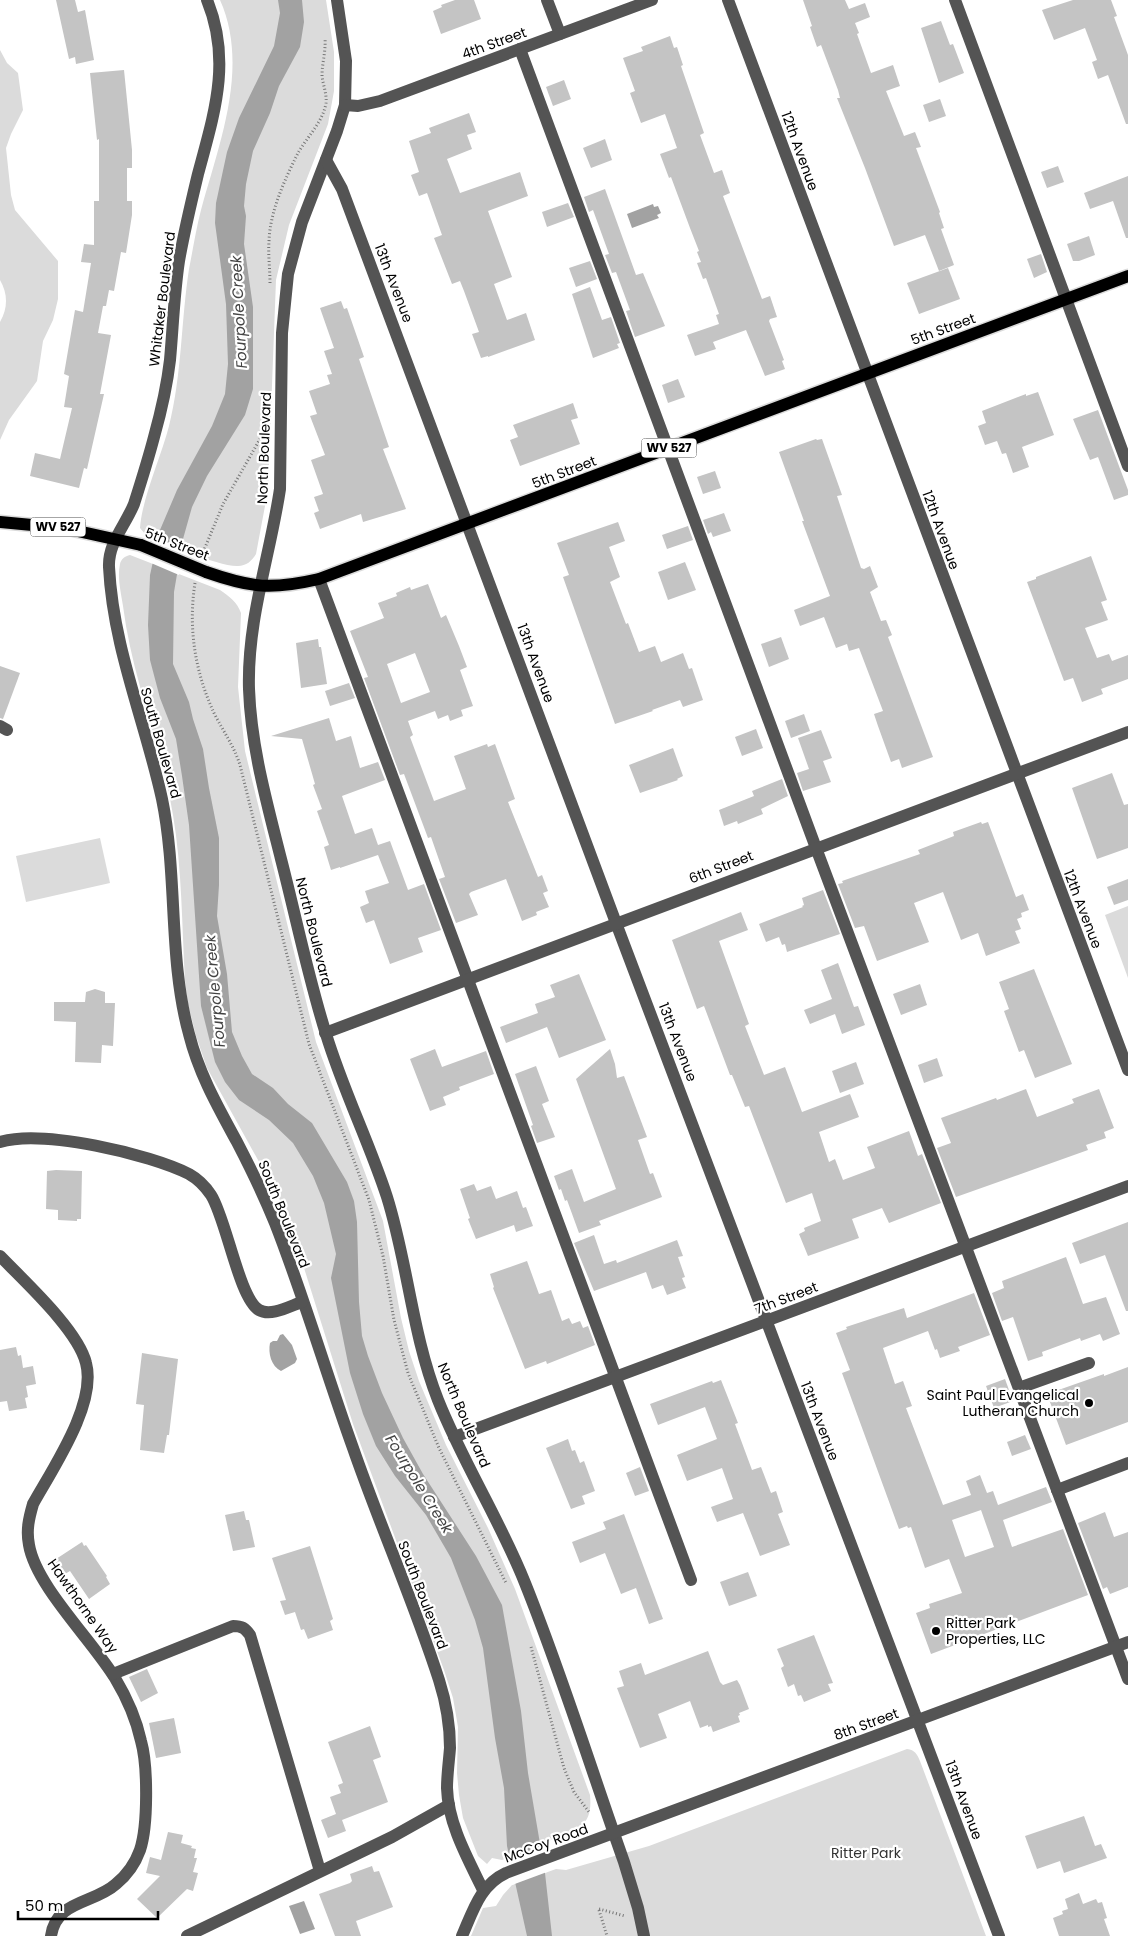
<svg xmlns="http://www.w3.org/2000/svg" width="1128" height="1936" font-family="Poppins,sans-serif">
	<rect width="100%" height="100%" fill="#fff"/>
	<!-- green -->
	<g fill="#dbdbdb">
		<path d="M220,0H326L334,52V91L328,124L289,225L276,280L268,490L256,554C252,561 246,566 238,566C218,567 165,542 145,534L140,528C142,498 161,457 169,426C182,375 181,321 189,269C193,249 196,229 201,210C219,144 250,67 220,0Z"/>
		<path d="M0,50L7,63L18,73L23,110L11,134L6,148L11,195L15,210L58,261V299L53,320L43,341L37,381L9,420L0,440V322C8,308 8,294 0,280Z"/>
		<path d="M130,555L220,590C230,597 237,602 241,613L238,687L245,751L316,1042L383,1221L401,1318L409,1351L419,1381L446,1445L488,1528L515,1589L590,1795C593,1825 579,1829 555,1838L554,1836L548,1844L502,1860L492,1858L487,1864L478,1856L463,1818L459,1795L457,1773L458,1727L453,1698L444,1670L353,1424L294,1236L279,1198L207,1068L196,1036L188,1004L185,981C182,928 182,867 173,815C161,744 132,678 123,606C121,593 117,577 120,564C121,559 125,556 130,555Z"/>
		<path d="M100,838L110,883L26,902L16,856Z"/>
		<path d="M1128,906V978L1105,915Z"/>
		<path d="M907,1749C915,1750 917,1754 920,1761L986,1936H471L483,1908L496,1906L503,1895L512,1885L556,1869L566,1870L649,1846Z"/>
	</g>
	<!-- water -->
	<g fill="#a2a2a2">
		<path d="M278,0H302L304,22L300,47L279,86L270,113L253,151L246,184L244,206L246,216L244,244L253,307V389L245,415L207,476L192,507L183,539L174,592L173,664L189,702L193,719L203,749L209,788L219,838V885L217,916L227,974L232,1032L242,1056L252,1074L273,1088L288,1104L312,1123L347,1182L354,1201L357,1222L359,1302L362,1336L368,1356L382,1393L403,1438L423,1474L476,1556L502,1605L521,1711L528,1773L545,1873L552,1936H527L507,1846L504,1788L495,1738L483,1648L475,1620L451,1558L426,1515L395,1476L376,1446L363,1414L350,1373L331,1278L336,1254L324,1203L313,1176L293,1143L269,1120L239,1100L225,1082L215,1062L201,1006L189,825L182,776L176,739L160,698L150,660L148,625L150,575L160,530L177,490L212,426L225,394L228,364L226,304L215,223L216,203L227,152L239,118L274,46L280,13Z"/>
		<path d="M653,204L654,207L658,206L661,213L657,215L659,218L632,228L627,214Z"/>
		<path d="M283,1334L292,1345L297,1359L295,1363L281,1371C271,1366 268,1353 270,1343L273,1341H277L280,1335Z"/>
		<path d="M304,1901L315,1929L300,1934L289,1906Z"/>
	</g>
	<!-- pier -->
	<g fill="#fff">
		<path d="M156,538L184,549L179,575L151,563Z"/>
		<path d="M542,1846L547,1872L512,1885L507,1859Z"/>
	</g>
	<!-- building -->
	<g fill="#c4c4c4" fill-rule="evenodd">
		<path d="M56,0H75L78,12L85,10L94,60L76,64L75,57L69,59Z"/>
		<path d="M455,0H474L481,19L441,34L433,11L442,7L441,5Z"/>
		<path d="M803,0H845L849,9L865,3L870,17L855,23L859,33L857,34L871,73L893,65L900,86L886,91L904,136L915,132L921,147L916,148L940,212L939,213L944,228L941,229L954,265L939,271L925,235L894,246L865,168L837,98H840L838,90L821,45L817,47L810,27L812,26Z"/>
		<path d="M1073,0H1111L1117,16L1114,17L1128,55V124H1126L1108,75L1098,79L1092,62L1097,60L1085,28L1054,40L1042,10Z"/>
		<path d="M941,21L950,45L953,44L964,73L939,83L921,28Z"/>
		<path d="M670,36L674,48L677,47L683,65L681,66L704,133L700,135L714,173L722,170L730,193L723,196L762,299L770,296L777,317L770,319L769,321L784,360L782,361L785,369L765,376L746,330L713,342L716,349L695,356L687,335L719,324L716,315L719,314L706,278L703,279L697,263L701,262L697,252L699,251L690,228L671,177L669,178L660,154L677,148L665,114L641,123L630,93L635,91L623,58L643,51L641,47Z"/>
		<path d="M124,70L132,150V168H127V201H132V215L126,253L121,252L114,291L109,290L106,306H103L98,333L111,335L100,394H104L87,469L84,468L79,488L30,476L35,453L60,459L72,408L64,407L69,376L64,374L75,310L83,312L91,263L81,262L84,244L94,245V201H99V139L97,140L90,73Z"/>
		<path d="M564,80L571,99L553,106L546,87Z"/>
		<path d="M940,99L946,116L929,122L923,105Z"/>
		<path d="M469,113L476,132L467,135L472,149L447,159L460,193L520,172L528,196L488,211L512,277L494,284L507,320L526,313L535,340L488,357V356L481,358L472,334L479,332L464,291L460,281L452,284L434,238L442,235L427,193L419,196L411,175L419,172L409,141L431,133L429,128Z"/>
		<path d="M605,139L612,160L591,168L583,148Z"/>
		<path d="M1058,166L1064,182L1047,188L1041,172Z"/>
		<path d="M1128,176V238H1126L1113,201L1090,209L1084,193Z"/>
		<path d="M605,189L636,275L643,273L665,326L635,337L626,311L630,310L616,272L612,273L605,255L609,254L593,210L589,212L584,197Z"/>
		<path d="M568,203L574,217L547,227L542,212Z"/>
		<path d="M1089,236L1095,255L1079,261H1073L1067,244Z"/>
		<path d="M1041,254L1047,272L1034,278L1027,259Z"/>
		<path d="M590,261L597,279L576,287L569,268Z"/>
		<path d="M948,268L960,299L919,314L907,283Z"/>
		<path d="M590,287L602,320L611,317L620,343L617,344L619,348L593,358L572,294Z"/>
		<path d="M341,301L344,309L347,308L364,357L359,359L389,447L383,449L406,509L363,522L361,514L320,529L314,513L319,511L314,497L323,494L311,460L325,455L310,416L317,414L309,391L330,384L327,375L332,374L324,351L334,348L320,308Z"/>
		<path d="M678,379L685,397L668,403L662,385Z"/>
		<path d="M1038,392L1054,435L1022,447L1029,467L1013,473L1006,453L1002,454L997,441L985,445L978,426L986,423L982,411L1026,394V396Z"/>
		<path d="M573,403L578,418L571,420L580,444L520,466L510,440L518,437L513,425Z"/>
		<path d="M1098,410L1128,490V495L1114,500L1098,457L1090,460L1073,419Z"/>
		<path d="M816,439L817,440L822,439L842,495L837,496L861,568L864,569L870,566L878,587L870,592L881,621L886,620L892,635L888,637L933,757L902,768L899,759L891,762L878,726L874,714L883,711L859,648L849,651L847,644L836,648L824,617L800,626L794,610L830,596L802,521H804L779,452Z"/>
		<path d="M715,471L721,488L703,494L697,477Z"/>
		<path d="M724,513L731,531L713,537L711,532L708,534L703,520Z"/>
		<path d="M618,522L625,541L609,547L620,577L610,582L626,624L628,623L639,652L655,646L661,662L683,653L689,669L692,668L703,700L683,707L680,700L652,710L653,711L615,724L563,577L569,575L557,543Z"/>
		<path d="M688,526L693,540L667,549L662,535Z"/>
		<path d="M1091,556L1107,600L1101,602L1108,620L1085,628L1097,658L1109,654L1112,661L1128,655V679L1101,689L1103,694L1082,702L1073,678L1064,681L1027,582L1036,579V577Z"/>
		<path d="M685,562L696,590L668,600L658,572Z"/>
		<path d="M428,584L441,618L446,615L459,646L467,667L460,670L473,706L461,710L463,716L450,721L448,715L438,719L435,711L408,721L413,735L410,737L434,801L466,789L454,756L487,744L488,747L495,744L515,799L508,802L538,877L542,875L548,891L543,893L549,907L536,912L537,915L522,921L506,879L471,892L469,894L478,915L456,923L439,879L445,877L431,837L428,838L404,774L400,775L364,678L368,677L350,631L384,618L378,603L397,596L396,593L410,587L411,590ZM415,653L430,692L401,703L387,664Z"/>
		<path d="M781,637L789,659L769,667L761,644Z"/>
		<path d="M318,639L319,647H321L327,684L301,688L296,643Z"/>
		<path d="M0,666L20,673L3,719L0,718Z"/>
		<path d="M349,683L355,698L330,706L325,691Z"/>
		<path d="M804,714L810,731L791,738L785,721Z"/>
		<path d="M329,718L336,741L351,736L360,768L378,762L385,780L342,796L355,834L372,828L378,845L390,841L408,890L424,884L441,930L418,938L423,952L390,964L374,920L366,923L360,907L369,903L365,891L389,883L378,855L340,868V867L331,870L324,847L329,845L317,811L322,809L313,785L315,784L302,739L271,736Z"/>
		<path d="M756,729L763,748L742,756L735,737Z"/>
		<path d="M821,730L832,758L823,761L831,782L803,791L797,773L809,769L798,738Z"/>
		<path d="M673,748L683,776L677,779L678,780L640,793L629,765Z"/>
		<path d="M1112,773L1124,805L1128,804V848L1097,859L1072,788Z"/>
		<path d="M782,779L788,796L761,809L763,814L738,824L737,821L724,826L719,810L754,796L752,791Z"/>
		<path d="M981,822L982,824L988,822L1016,897L1023,894L1029,910L1021,913L1022,917L1017,919L1021,929L1015,931L1020,943L986,956L978,933L961,940L943,892L914,903L929,942L877,961L864,926L855,928L838,884L843,883L842,881L920,854L918,850L954,836L953,832Z"/>
		<path d="M1128,879V900L1114,905L1107,887Z"/>
		<path d="M823,890L840,934L787,952L785,944L782,945L779,937L766,942L759,924L803,907L802,906L804,905L802,898Z"/>
		<path d="M741,912L748,930L719,941L749,1024L745,1026L764,1075L785,1067L802,1112L850,1094L859,1117L819,1132L829,1162L835,1159L843,1180L875,1168L867,1147L909,1131L918,1156L922,1154L941,1203L889,1223L882,1208L852,1219L859,1238L808,1256L799,1234L805,1231L804,1228L821,1221L812,1193L786,1203L749,1106L745,1107L732,1075H730L704,1006L697,1009L672,940Z"/>
		<path d="M838,963L854,1007L858,1006L865,1025L842,1034L835,1014L810,1024L804,1010L832,999L821,970Z"/>
		<path d="M1034,969L1072,1064L1035,1078L1024,1050L1019,1052L1004,1011L1009,1009L999,982Z"/>
		<path d="M579,974L606,1040L559,1058L547,1027L506,1043L500,1027L538,1013L535,1004L555,997L550,985Z"/>
		<path d="M920,984L927,1005L901,1015L893,994Z"/>
		<path d="M95,989L105,992V1003H115L113,1046L102,1045L101,1063L75,1062L76,1022L54,1021V1002H85L86,992Z"/>
		<path d="M435,1049L442,1067L486,1051L494,1074L459,1087L460,1090L443,1097L446,1105L430,1111L410,1059Z"/>
		<path d="M610,1049L615,1064L617,1078L624,1076L647,1137L638,1140L650,1174L653,1173L662,1197L599,1221L601,1225L579,1233L567,1200L565,1201L561,1189L559,1190L554,1176L572,1169L584,1202L616,1189L576,1079Z"/>
		<path d="M937,1058L943,1076L924,1083L918,1065Z"/>
		<path d="M856,1062L864,1084L840,1093L832,1071Z"/>
		<path d="M536,1066L549,1101L542,1104L555,1137L537,1143L531,1126L533,1125L515,1074Z"/>
		<path d="M1026,1089L1037,1117L1074,1103L1072,1099L1099,1089L1114,1128L1104,1132L1106,1138L1086,1145L1088,1150L956,1197L937,1148L951,1143L941,1118L996,1098L997,1100Z"/>
		<path d="M56,1170L82,1171L81,1219H77V1221L58,1220V1210L46,1209L47,1171Z"/>
		<path d="M474,1184L477,1191L491,1186L496,1199L517,1191L523,1208L526,1207L533,1226L516,1232L514,1225L476,1239L468,1219L470,1218L460,1189Z"/>
		<path d="M1128,1222V1311H1126L1105,1255L1080,1264L1072,1243Z"/>
		<path d="M594,1235L604,1264L616,1260L617,1263L677,1240L683,1256L678,1257L685,1277L682,1278L686,1288L667,1295L663,1285L652,1289L646,1272L594,1291L574,1243Z"/>
		<path d="M1066,1257L1083,1304L1106,1297L1120,1334L1103,1341L1100,1334L1081,1341L1080,1338L1042,1352L1043,1356L1028,1361L1013,1317L1002,1321L992,1293L1004,1288L1002,1281Z"/>
		<path d="M527,1261L539,1294L551,1290L562,1321L569,1318L572,1324L580,1321L583,1328L588,1326L595,1345L547,1364L546,1361L525,1369L493,1288L494,1287L490,1274Z"/>
		<path d="M974,1293L990,1335L958,1347L960,1351L940,1358L937,1349L935,1350L928,1331L883,1348L895,1384L903,1381L912,1406L906,1408L943,1505L971,1495L966,1481L980,1475L987,1493L993,1491L998,1505L1046,1487L1052,1502L1003,1520L1012,1547L1063,1529L1088,1595L931,1654L916,1613L930,1608L929,1604L962,1593L949,1559L925,1568L911,1527L908,1528L907,1526L899,1529L842,1373L850,1370L836,1333L847,1329L846,1327L904,1308L907,1318ZM981,1510L994,1547L965,1557L952,1520Z"/>
		<path d="M16,1347L18,1356L21,1355L23,1368L33,1366L36,1384L26,1386L28,1397L25,1398L27,1408L9,1411L7,1401L0,1402V1350Z"/>
		<path d="M142,1353L178,1359L169,1435H167L164,1453L140,1450L144,1405L136,1404Z"/>
		<path d="M1128,1367V1422L1066,1445L1047,1394L1104,1374V1376Z"/>
		<path d="M1005,1379L1013,1401L994,1408L986,1386Z"/>
		<path d="M721,1380L738,1423L735,1424L752,1470L761,1467L771,1493L776,1491L783,1512L778,1514L790,1545L760,1556L743,1513L717,1522L711,1507L733,1499L722,1468L687,1481L677,1455L717,1439L705,1407L658,1425L650,1404L712,1381L713,1383Z"/>
		<path d="M1025,1435L1031,1449L1012,1456L1007,1442Z"/>
		<path d="M568,1439L572,1451L575,1450L580,1463L584,1461L595,1491L582,1496L585,1504L571,1509L546,1448Z"/>
		<path d="M640,1467L649,1491L635,1496L626,1473Z"/>
		<path d="M244,1511L246,1520H249L255,1547L233,1551L225,1515Z"/>
		<path d="M1105,1512L1114,1537L1128,1532V1587L1110,1594L1107,1587L1103,1589L1078,1523Z"/>
		<path d="M624,1514L663,1619L649,1624L636,1588L621,1594L605,1553L580,1563L572,1542L606,1529L603,1522Z"/>
		<path d="M82,1542L84,1546L86,1545L107,1576L106,1577L110,1584L89,1599L70,1571L63,1575L53,1561Z"/>
		<path d="M310,1546L333,1619L330,1621L333,1630L308,1639L304,1629L301,1630L295,1612L285,1615L280,1601L286,1600L272,1558Z"/>
		<path d="M748,1572L757,1596L729,1606L720,1582Z"/>
		<path d="M814,1635L833,1683L828,1684L831,1691L804,1702L801,1695L798,1696L794,1684L788,1687L781,1668L784,1666L777,1649Z"/>
		<path d="M708,1651L720,1682L723,1685L737,1680L740,1685L749,1709L739,1713L740,1715L738,1716L740,1722L713,1732L711,1726L708,1727V1725L700,1728L690,1701L658,1714L667,1738L640,1748L617,1688L624,1686L619,1671L641,1663L645,1675Z"/>
		<path d="M147,1669L158,1693L141,1702L129,1677Z"/>
		<path d="M174,1718L181,1753L156,1758L149,1723Z"/>
		<path d="M370,1726L381,1757L373,1760L388,1802L342,1820L346,1831L328,1838L321,1820L336,1814L330,1797L341,1793L338,1785L343,1783L328,1742Z"/>
		<path d="M1084,1816L1095,1846L1101,1844L1107,1858L1064,1873L1060,1861L1037,1869L1025,1836Z"/>
		<path d="M168,1832L183,1835L181,1843L192,1846L191,1848L196,1849L194,1858H197L193,1872L198,1873L193,1891L187,1889L157,1918L137,1899L160,1876L146,1873L150,1857L161,1860Z"/>
		<path d="M372,1866L374,1872L379,1871L393,1907L356,1921L361,1936H335L319,1894L350,1883L352,1881L350,1874Z"/>
		<path d="M1079,1893L1083,1904L1096,1899L1098,1903L1102,1902L1107,1918L1104,1919L1110,1936H1059L1053,1918L1063,1914L1062,1911L1068,1909L1065,1899Z"/>
	</g>
	<g fill="none" stroke-linecap="round" stroke-linejoin="round">
		<!-- major casing -->
		<g stroke="#dbdbdb" stroke-width="15">
			<g id="major">
				<path d="M0,522L64,528L141,545"/>
				<path d="M206,572C252,588 271,590 319,579L1128,276"/>
			</g>
		</g>
		<!-- path -->
		<g stroke="#767676" stroke-width="3" stroke-dasharray="1 2.5" stroke-linecap="butt">
			<path d="M270,283C270,269 268,255 269,241C270,211 285,179 298,153C307,137 323,122 326,103C327,94 323,85 322,76C322,63 326,51 325,38"/>
			<path d="M202,555L223,504L264,432"/>
			<path d="M195,583C188,628 195,672 214,713C223,731 234,746 240,765L309,1044L369,1200L383,1256L394,1320L408,1373L439,1448L506,1583"/>
			<path d="M531,1647L564,1768L574,1792L589,1812"/>
			<path d="M599,1909L625,1916"/>
			<path d="M599,1910L607,1936"/>
		</g>
		<!-- minor -->
		<g stroke="#545454" stroke-width="12">
			<path d="M207,0C232,61 214,114 198,174C191,203 184,232 179,261C174,294 173,327 170,360C167,386 161,412 154,437C148,460 141,482 134,504C125,526 108,543 109,567C113,648 145,721 162,799C178,876 168,958 189,1034C199,1074 218,1107 237,1142C251,1169 264,1196 275,1223C304,1297 326,1373 353,1448C380,1526 414,1602 439,1680C446,1702 450,1725 450,1748C449,1761 447,1775 447,1788C448,1824 468,1859 483,1890"/>
			<path d="M337,0L346,61L345,105L337,131L302,222L288,274L282,333L280,489C270,556 247,620 249,689C251,747 267,803 281,859C296,917 308,977 326,1034C343,1090 369,1142 387,1197C408,1264 412,1334 438,1400C463,1463 500,1520 525,1583C562,1675 591,1769 624,1862L638,1908L644,1936"/>
			<path d="M547,0L560,34"/>
			<path d="M728,0L1128,1070"/>
			<path d="M955,0L1128,466"/>
			<path d="M520,49L816,848L1128,1679"/>
			<path d="M345,105L358,106L380,101L652,0"/>
			<path d="M326,160L342,189L616,923L999,1936"/>
			<path d="M319,579L691,1580"/>
			<path d="M0,726L7,730"/>
			<path d="M325,1033L1128,732"/>
			<path d="M0,1142C42,1129 150,1154 189,1174C198,1179 205,1186 211,1195C226,1218 239,1298 259,1310C271,1317 290,1306 302,1302"/>
			<path d="M0,1256C24,1281 78,1330 86,1363C97,1404 53,1468 33,1504C29,1518 26,1530 29,1545C36,1586 92,1640 115,1678C127,1698 136,1718 141,1741C148,1766 148,1826 140,1850C135,1864 127,1875 116,1884C94,1904 56,1900 51,1936"/>
			<path d="M1019,1388L1089,1363"/>
			<path d="M454,1437L1128,1186"/>
			<path d="M1057,1490L1128,1463"/>
			<path d="M113,1674L233,1626C242,1626 245,1628 250,1635L320,1871"/>
			<path d="M187,1936L392,1837L449,1805"/>
			<path d="M462,1936C473,1911 480,1885 506,1873L1128,1642"/>
		</g>
		<!-- major -->
		<use href="#major" stroke="#000" stroke-width="12"/>
		<!-- major-bridge casing -->
		<g stroke="#dbdbdb" stroke-width="15" stroke-linecap="butt">
			<path id="major-bridge" d="M141,545L206,572"/>
		</g>
		<!-- major-bridge -->
		<use href="#major-bridge" stroke="#000" stroke-width="12"/>
	</g>
	<!-- markers -->
	<g fill="#000" stroke="#fff" stroke-width="2">
		<circle cx="1089" cy="1403" r="5"/>
		<circle cx="936" cy="1631" r="5"/>
	</g>
	<g text-anchor="middle" stroke-width="4.5" stroke-linejoin="round" paint-order="stroke">
		<!-- shield labels -->
		<g fill="#fff" stroke="#4c4c4c" stroke-width="1">
			<rect x="641.5" y="438.5" width="55" height="19" rx="4"/>
			<rect x="30.5" y="517.5" width="55" height="19" rx="4"/>
		</g>
		<g font-size="12" font-weight="bold" fill="#000">
			<text x="669" y="452">WV 527</text>
			<text x="58" y="531">WV 527</text>
		</g>
		<!-- street labels -->
		<g font-size="14" fill="#000" stroke="#fff">
			<text transform="translate(494 43) rotate(-20)" y="5">4th Street</text>
			<text transform="translate(800 151) rotate(70)" y="5">12th Avenue</text>
			<text transform="translate(394 283) rotate(69)" y="5">13th Avenue</text>
			<text transform="translate(162 299) rotate(-83)" y="5">Whitaker Boulevard</text>
			<text transform="translate(943 329) rotate(-20)" y="5">5th Street</text>
			<text transform="translate(264 448) rotate(-88)" y="5">North Boulevard</text>
			<text transform="translate(564 472) rotate(-21)" y="5">5th Street</text>
			<text transform="translate(941 530) rotate(70)" y="5">12th Avenue</text>
			<text transform="translate(177 544) rotate(21)" y="5">5th Street</text>
			<text transform="translate(536 663) rotate(70)" y="5">13th Avenue</text>
			<text transform="translate(161 743) rotate(74)" y="5">South Boulevard</text>
			<text transform="translate(721 867) rotate(-21)" y="5">6th Street</text>
			<text transform="translate(1083 909) rotate(69)" y="5">12th Avenue</text>
			<text transform="translate(314 932) rotate(76)" y="5">North Boulevard</text>
			<text transform="translate(678 1042) rotate(69)" y="5">13th Avenue</text>
			<text transform="translate(284 1214) rotate(68)" y="5">South Boulevard</text>
			<text transform="translate(786 1298) rotate(-21)" y="5">7th Street</text>
			<text transform="translate(464 1415) rotate(67)" y="5">North Boulevard</text>
			<text transform="translate(820 1421) rotate(69)" y="5">13th Avenue</text>
			<text transform="translate(423 1595) rotate(69)" y="5">South Boulevard</text>
			<text transform="translate(83 1606) rotate(55)" y="5">Hawthorne Way</text>
			<text transform="translate(866 1724) rotate(-20)" y="5">8th Street</text>
			<text transform="translate(964 1800) rotate(70)" y="5">13th Avenue</text>
			<text transform="translate(546 1843) rotate(-20)" y="5">McCoy Road</text>
		</g>
		<!-- poi labels -->
		<g font-size="14" fill="#000" stroke="#fff" text-anchor="end">
			<text x="1079" y="1400">Saint Paul Evangelical<tspan x="1079" dy="16">Lutheran Church</tspan></text>
			<text x="946" y="1628" text-anchor="start">Ritter Park<tspan x="946" dy="16">Properties, LLC</tspan></text>
		</g>
		<!-- park labels -->
		<g font-size="14" fill="#323232" stroke="#fff">
			<text x="866" y="1858">Ritter Park</text>
		</g>
		<!-- water labels -->
		<g font-size="15" font-style="italic" fill="#434343" stroke="#fff">
			<text transform="translate(239 312) rotate(-93)" y="5">Fourpole Creek</text>
			<text transform="translate(215 991) rotate(-95)" y="5">Fourpole Creek</text>
			<text transform="translate(419 1484) rotate(58)" y="5">Fourpole Creek</text>
		</g>
	</g>
	<!-- scale -->
	<path d="M18 1911v8h140v-8" fill="none" stroke="#000000" stroke-width="2.5"/>
	<text x="25" y="1911" font-size="15" fill="#000000" stroke="#ffffff" stroke-width="4" paint-order="stroke">50 m</text>
</svg>
